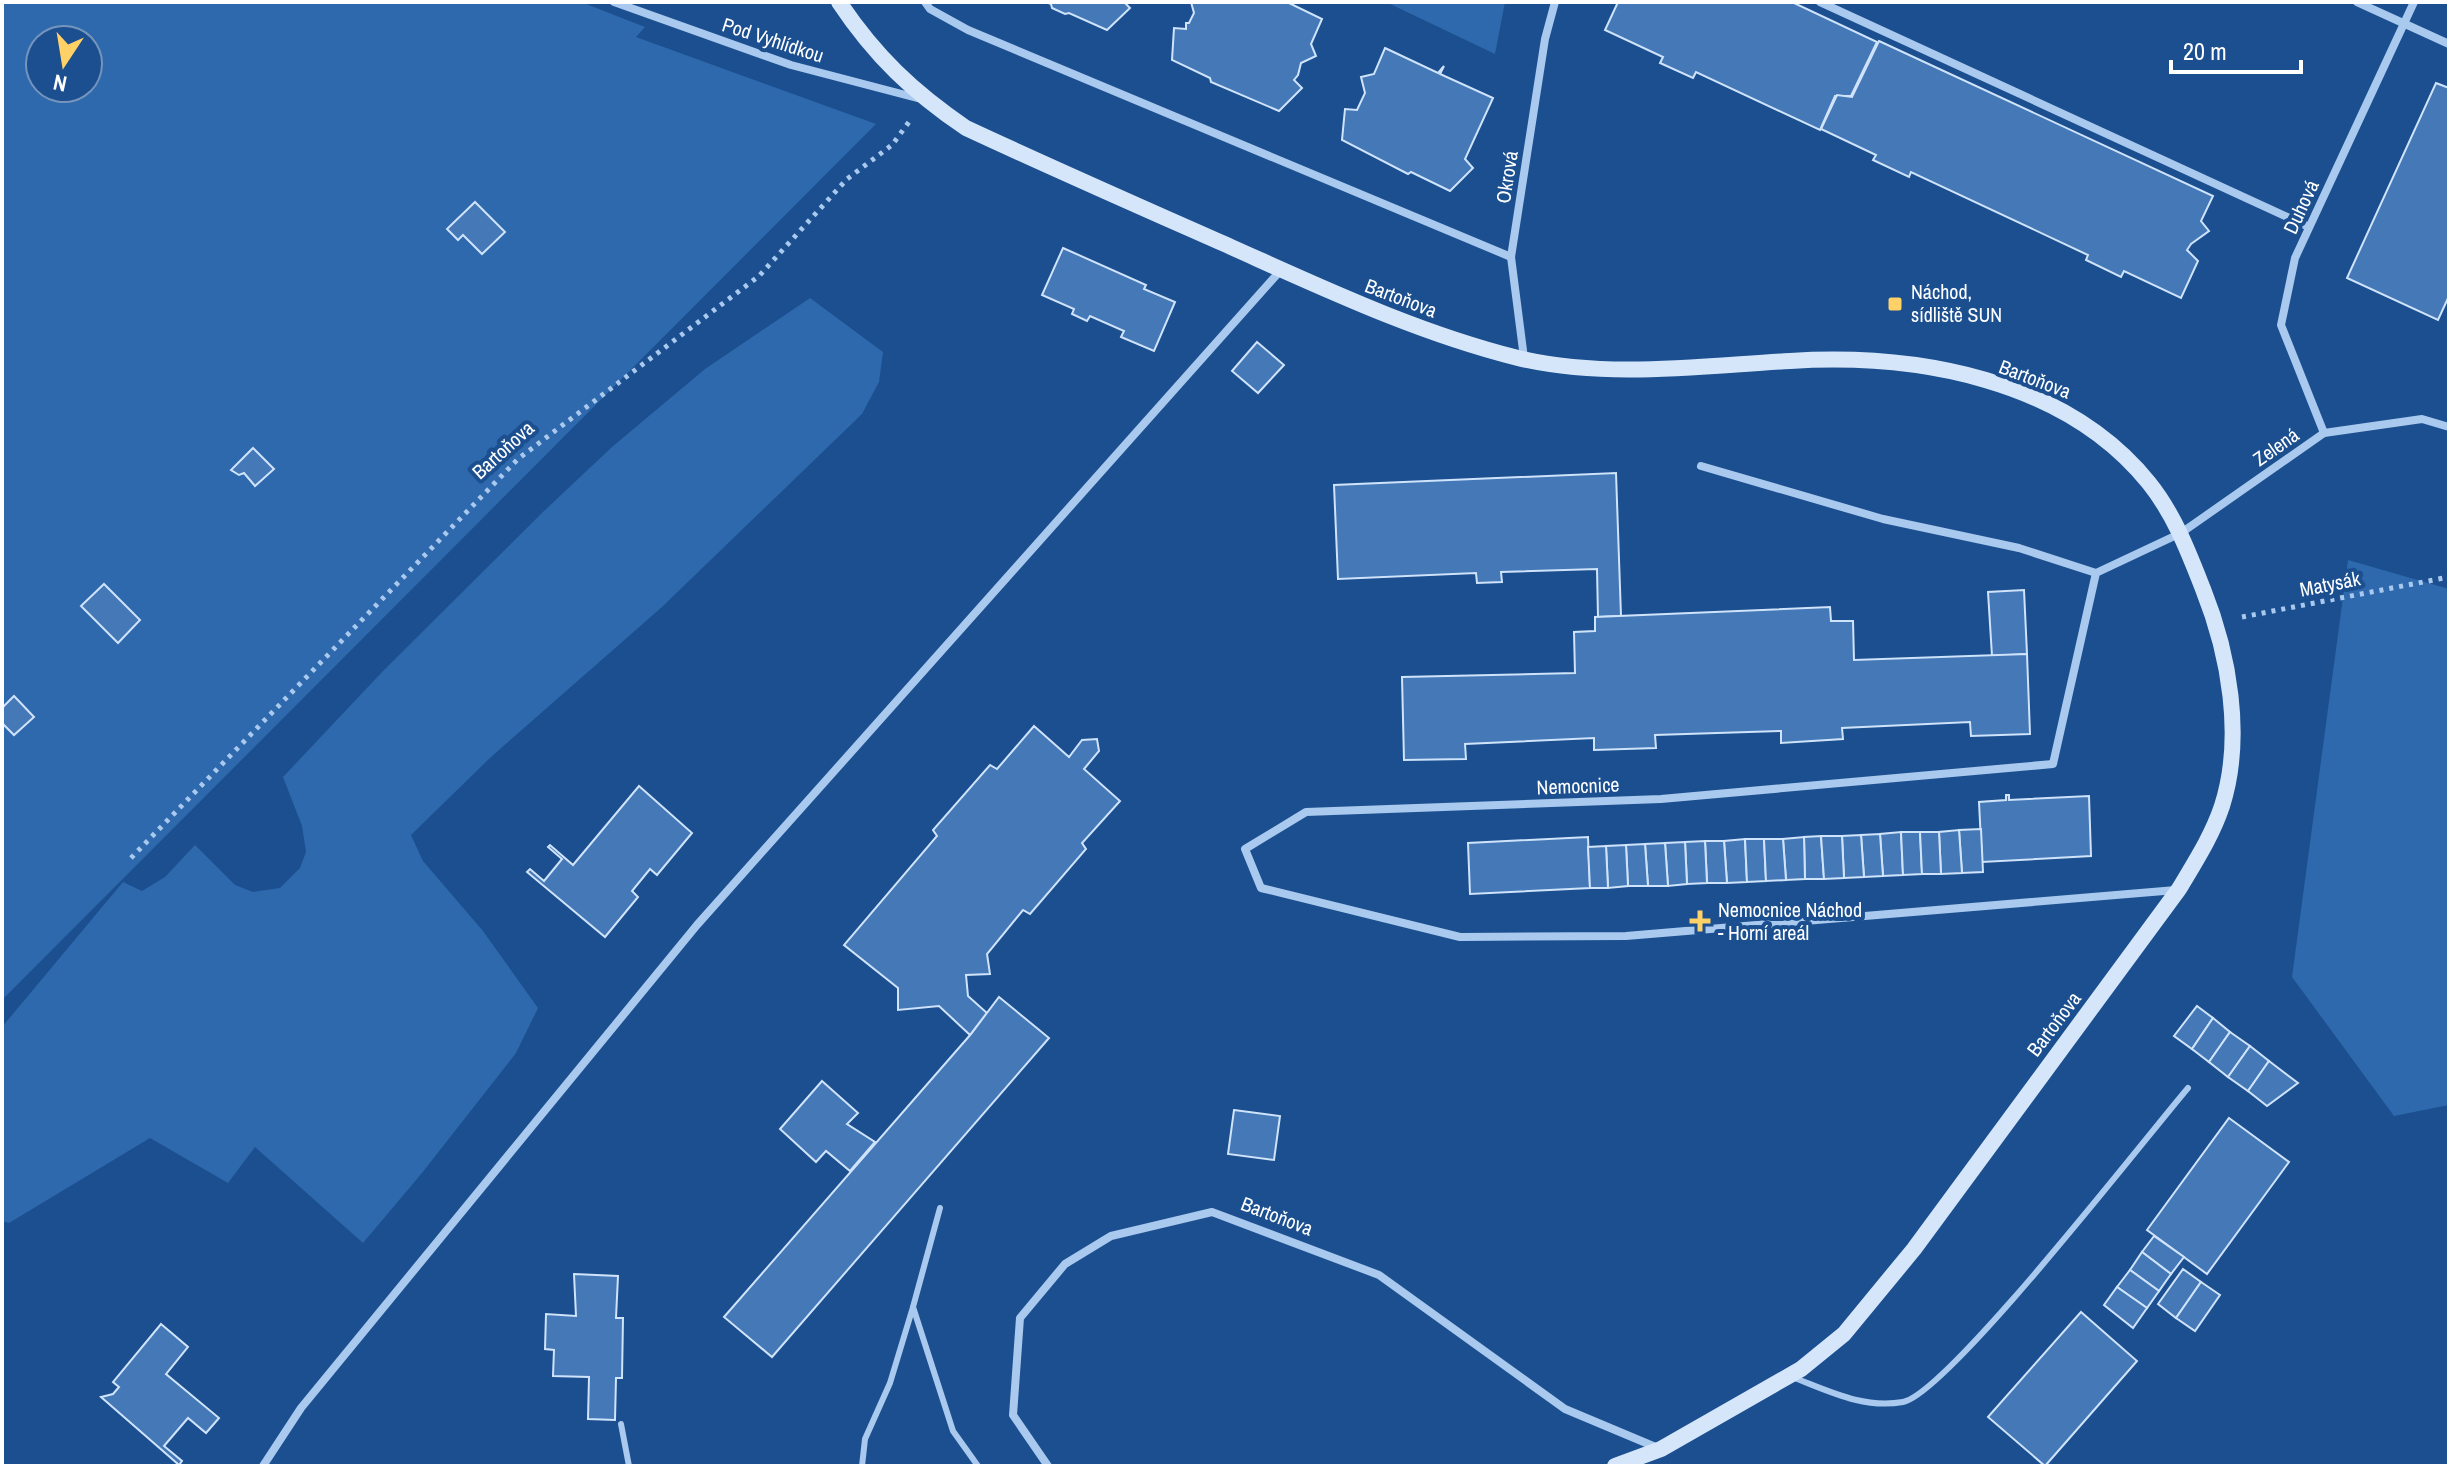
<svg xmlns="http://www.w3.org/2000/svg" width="2451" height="1468" font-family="'Archivo Narrow',sans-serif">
	<rect width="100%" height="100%" fill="#1b4f8f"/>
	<!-- green -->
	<g fill="#2e69ad" fill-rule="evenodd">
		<path d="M2,2H581L645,27L636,37L876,124L2,1000ZM40,40H88V88H40Z"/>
		<path d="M1386,2H1505L1495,54Z"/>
		<path d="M810,298L883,352L879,382L862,414L662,607L491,757L411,835L423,861L483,931L538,1008L516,1053L422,1173L363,1243L255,1147L228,1183L150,1138L9,1223L2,1221V1027L123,882L142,891L165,877L195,845L235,885L253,892L280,888L300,868L306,852L302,826L283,777L383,671L544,511L612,447L705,369Z"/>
		<path d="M2348,560L2449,589V1105L2394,1116L2292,977Z"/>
	</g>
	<!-- building -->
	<g fill="#4478b7" stroke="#cfe3fa" stroke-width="2">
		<path d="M1046,2H1124L1130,8L1107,30L1069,13L1065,14L1052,8L1051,4Z"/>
		<path d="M1191,2H1287L1322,19L1311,44L1316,56L1301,63L1298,75L1294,80L1302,88L1279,111L1211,82L1210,78L1172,60L1174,28L1186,29V23H1189L1194,13Z"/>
		<path d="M1618,2H1792L1877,42L1851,96H1835L1820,130L1696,72L1693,78L1660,63L1663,57L1605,30Z"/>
		<path d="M1879,41L2213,196L2201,221L2209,231L2191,244L2187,250L2198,261L2181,298L2124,271L2121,277L2086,260L2088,255L1911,172L1909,177L1873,160L1876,155L1821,129L1837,95L1852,97Z"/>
		<path d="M1385,48L1438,73L1444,66L1440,74L1493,98L1465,159L1473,168L1450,191L1411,172L1408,174L1342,140L1345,109L1357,110L1365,93L1361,77L1374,74Z"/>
		<path d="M2436,83L2449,88V296L2438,320L2347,278Z"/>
		<path d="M475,202L505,232L482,254L463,235L458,240L447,229Z"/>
		<path d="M1063,248L1146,285L1144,289L1175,302L1154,351L1121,337L1124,331L1090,316L1087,321L1072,314L1074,309L1042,295Z"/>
		<path d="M1257,342L1284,365L1258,393L1232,371Z"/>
		<path d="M253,448L274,469L255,486L244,473L239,475L231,470Z"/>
		<path d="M1616,473L1621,616L1598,617L1597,569L1501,572L1502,582L1477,583L1476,573L1338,579L1334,485Z"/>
		<path d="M104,584L140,620L118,643L81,606Z"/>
		<path d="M2024,590L2027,654L1992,656L1988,592Z"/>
		<path d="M1830,607L1831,621H1853L1854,660L2027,654L2030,734L1971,736L1970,722L1842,728L1843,739L1781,743V731L1655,735L1656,748L1594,750V738L1465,744L1466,759L1404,760L1402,677L1575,673L1574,632L1595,631V617Z"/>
		<path d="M14,696L34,717L14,735L2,723V708Z"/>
		<path d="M1034,726L1069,757L1082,740L1097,739L1099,751L1084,769L1120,801L1082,843L1086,849L1030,914L1023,910L987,954L990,974L966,975L968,996L987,1013L970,1035L939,1006L898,1010V988L844,945L937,836L933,830L990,765L997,769Z"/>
		<path d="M639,786L692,833L657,875L650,869L632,891L638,897L605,937L527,872L530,869L544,881L562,859L548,847L550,845L573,865Z"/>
		<path d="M2006,795H2009V800L2089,796L2091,856L1982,862L1979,802L2006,800Z"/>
		<path d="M1981,829L1983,872L1962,873L1959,830Z"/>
		<path d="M1959,830L1962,873L1941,874L1939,832Z"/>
		<path d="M1901,832L1903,875L1883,876L1880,834Z"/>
		<path d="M1901,832H1920L1922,874L1903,875Z"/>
		<path d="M1920,832H1939L1941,874H1922Z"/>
		<path d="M1880,834L1883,876L1864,877L1861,835Z"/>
		<path d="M1861,835L1864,877L1844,878L1842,836Z"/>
		<path d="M1821,836L1824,879H1805L1804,837Z"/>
		<path d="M1821,836H1842L1844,878L1824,879Z"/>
		<path d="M1588,837L1590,888L1470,894L1468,843Z"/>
		<path d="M1804,837L1805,879L1786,880L1783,839Z"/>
		<path d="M1745,839L1747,882L1727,883L1724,841Z"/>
		<path d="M1745,839H1764L1766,881L1747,882Z"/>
		<path d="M1764,839H1783L1786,880L1766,881Z"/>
		<path d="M1705,841H1724L1727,883H1707Z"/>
		<path d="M1705,841L1707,883L1687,884L1685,842Z"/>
		<path d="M1685,842L1687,884L1668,886L1665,843Z"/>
		<path d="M1665,843L1668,886H1648L1645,844Z"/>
		<path d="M1645,844L1648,886H1628L1626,845Z"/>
		<path d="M1626,845L1628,886L1608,888L1606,846Z"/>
		<path d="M1606,846L1608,888H1590L1588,847Z"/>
		<path d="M999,997L1049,1038L772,1357L724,1317L971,1034Z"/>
		<path d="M2197,1006L2213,1018L2192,1049L2174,1036Z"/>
		<path d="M2213,1018L2230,1032L2209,1062L2192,1049Z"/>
		<path d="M2230,1032L2250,1046L2228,1077L2209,1062Z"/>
		<path d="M2250,1046L2269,1061L2248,1091L2228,1077Z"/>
		<path d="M2269,1061L2298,1083L2267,1106L2248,1091Z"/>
		<path d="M822,1081L858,1113L847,1124L875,1142L850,1171L826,1151L816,1162L780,1129Z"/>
		<path d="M1234,1110L1280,1116L1274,1160L1228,1154Z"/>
		<path d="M2229,1118L2289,1162L2207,1274L2147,1230Z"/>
		<path d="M2154,1236L2184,1257L2171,1274L2142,1252Z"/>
		<path d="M2142,1252L2171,1274L2159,1291L2130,1270Z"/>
		<path d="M2183,1269L2201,1282L2176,1318L2158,1304Z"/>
		<path d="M2130,1270L2159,1291L2147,1308L2117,1287Z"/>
		<path d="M574,1274L618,1276L616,1318H623L622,1378H616L615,1420L588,1419L589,1377L553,1376L554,1350L545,1349L546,1314L576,1316Z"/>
		<path d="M2201,1282L2220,1295L2195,1331L2176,1318Z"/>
		<path d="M2117,1287L2147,1308L2133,1328L2104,1305Z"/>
		<path d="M2081,1312L2137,1361L2045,1466L1988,1417Z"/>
		<path d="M161,1324L188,1347L166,1374L219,1418L206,1433L188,1418L164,1446L182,1461L179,1465L101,1397L113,1394L119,1387L113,1382Z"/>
	</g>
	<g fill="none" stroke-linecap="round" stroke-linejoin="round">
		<!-- path -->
		<g stroke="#a9c9ee" stroke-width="5" stroke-dasharray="4 6" stroke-linecap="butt">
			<path d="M2242,617L2449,577"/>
			<path d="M131,858L518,459L759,276L847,179L892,145L909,122"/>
		</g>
		<!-- lane -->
		<g stroke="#a9c9ee" stroke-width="6">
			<path d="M940,1208L913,1307L953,1431L978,1466"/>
			<path d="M1792,1377C1829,1391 1863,1409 1903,1402C1947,1394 2147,1136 2188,1088"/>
			<path d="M621,1424L629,1466"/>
			<path d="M862,1466L865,1439L890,1383L913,1307"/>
		</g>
		<!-- street -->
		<g stroke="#a9c9ee" stroke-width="8">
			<path d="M614,2L791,65L921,99"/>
			<path d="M925,2L930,9L968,30L1511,257"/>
			<path d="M1820,2L2309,227"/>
			<path d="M2357,2L2449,44"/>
			<path d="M1524,358L1511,257L1545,39L1555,2"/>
			<path d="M2324,433L2281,325L2295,258L2414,2"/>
			<path d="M1701,466L1883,519L2019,548L2096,573"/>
			<path d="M2176,890L1626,936L1460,937L1261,888L1245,849L1306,812L1661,799L2053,764L2096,573L2181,533L2324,433L2422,419L2449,427"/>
			<path d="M263,1466L301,1408L697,925L1281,270"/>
			<path d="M1048,1466L1013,1415L1020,1318L1065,1264L1111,1236L1212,1212L1379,1275L1565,1409L1658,1448"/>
		</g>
		<!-- secondary -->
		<path stroke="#d6e6fa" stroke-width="16" d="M839,2C875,56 913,92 966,128C1054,169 1143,208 1231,247C1325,289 1418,333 1518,358C1607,379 1701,366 1790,361C1917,353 2065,379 2149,483C2174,514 2188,551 2203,589C2229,654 2244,737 2222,806C2212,836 2195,862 2179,889L1914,1249L1844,1334L1801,1369L1661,1449L1615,1466"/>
	</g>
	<!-- markers -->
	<g fill="#ffd166" stroke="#1b4f8f" stroke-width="3">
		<rect x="1887" y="296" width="16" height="16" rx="4"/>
		<path d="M1696 909h8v8h8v8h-8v8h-8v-8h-8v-8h8z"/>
	</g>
	<g text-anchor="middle" stroke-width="8" stroke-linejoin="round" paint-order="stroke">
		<!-- street labels -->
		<g font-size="20" fill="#fff" stroke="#1b4f8f">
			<text transform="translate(773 40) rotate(18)" y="7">Pod Vyhlídkou</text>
			<text transform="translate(1507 177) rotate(-81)" y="7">Okrová</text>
			<text transform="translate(2301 207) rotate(-65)" y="7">Duhová</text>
			<text transform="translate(1401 298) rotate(21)" y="7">Bartoňova</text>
			<text transform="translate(2035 379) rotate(21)" y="7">Bartoňova</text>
			<text transform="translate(2276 447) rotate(-35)" y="7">Zelená</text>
			<text transform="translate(503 450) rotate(-42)" y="7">Bartoňova</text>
			<text transform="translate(2330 584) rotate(-11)" y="7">Matysák</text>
			<text transform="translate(1578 786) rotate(-2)" y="7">Nemocnice</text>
			<text transform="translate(2054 1024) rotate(-53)" y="7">Bartoňova</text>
			<text transform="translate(1277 1216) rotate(21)" y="7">Bartoňova</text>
		</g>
		<!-- poi labels -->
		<g font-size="20" fill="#fff" stroke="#1b4f8f" text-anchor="start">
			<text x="1911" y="299">Náchod,<tspan x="1911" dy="23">sídliště SUN</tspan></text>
			<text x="1718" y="917">Nemocnice Náchod<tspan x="1718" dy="23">- Horní areál</tspan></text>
		</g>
	</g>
	<!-- border -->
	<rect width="2451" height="1468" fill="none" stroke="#ffffff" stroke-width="8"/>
	<!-- north arrow -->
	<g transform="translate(64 64) rotate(192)"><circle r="38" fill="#1b4f8f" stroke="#7695bc" stroke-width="2"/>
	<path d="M0-6L14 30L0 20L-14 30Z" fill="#ffd166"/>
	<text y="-12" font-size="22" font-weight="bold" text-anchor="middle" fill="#ffffff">N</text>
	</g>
	<!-- scale -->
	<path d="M2171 60v12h130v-12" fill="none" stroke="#ffffff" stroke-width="4"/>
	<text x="2183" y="60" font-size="24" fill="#ffffff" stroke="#1b4f8f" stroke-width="6" paint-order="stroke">20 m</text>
</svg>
